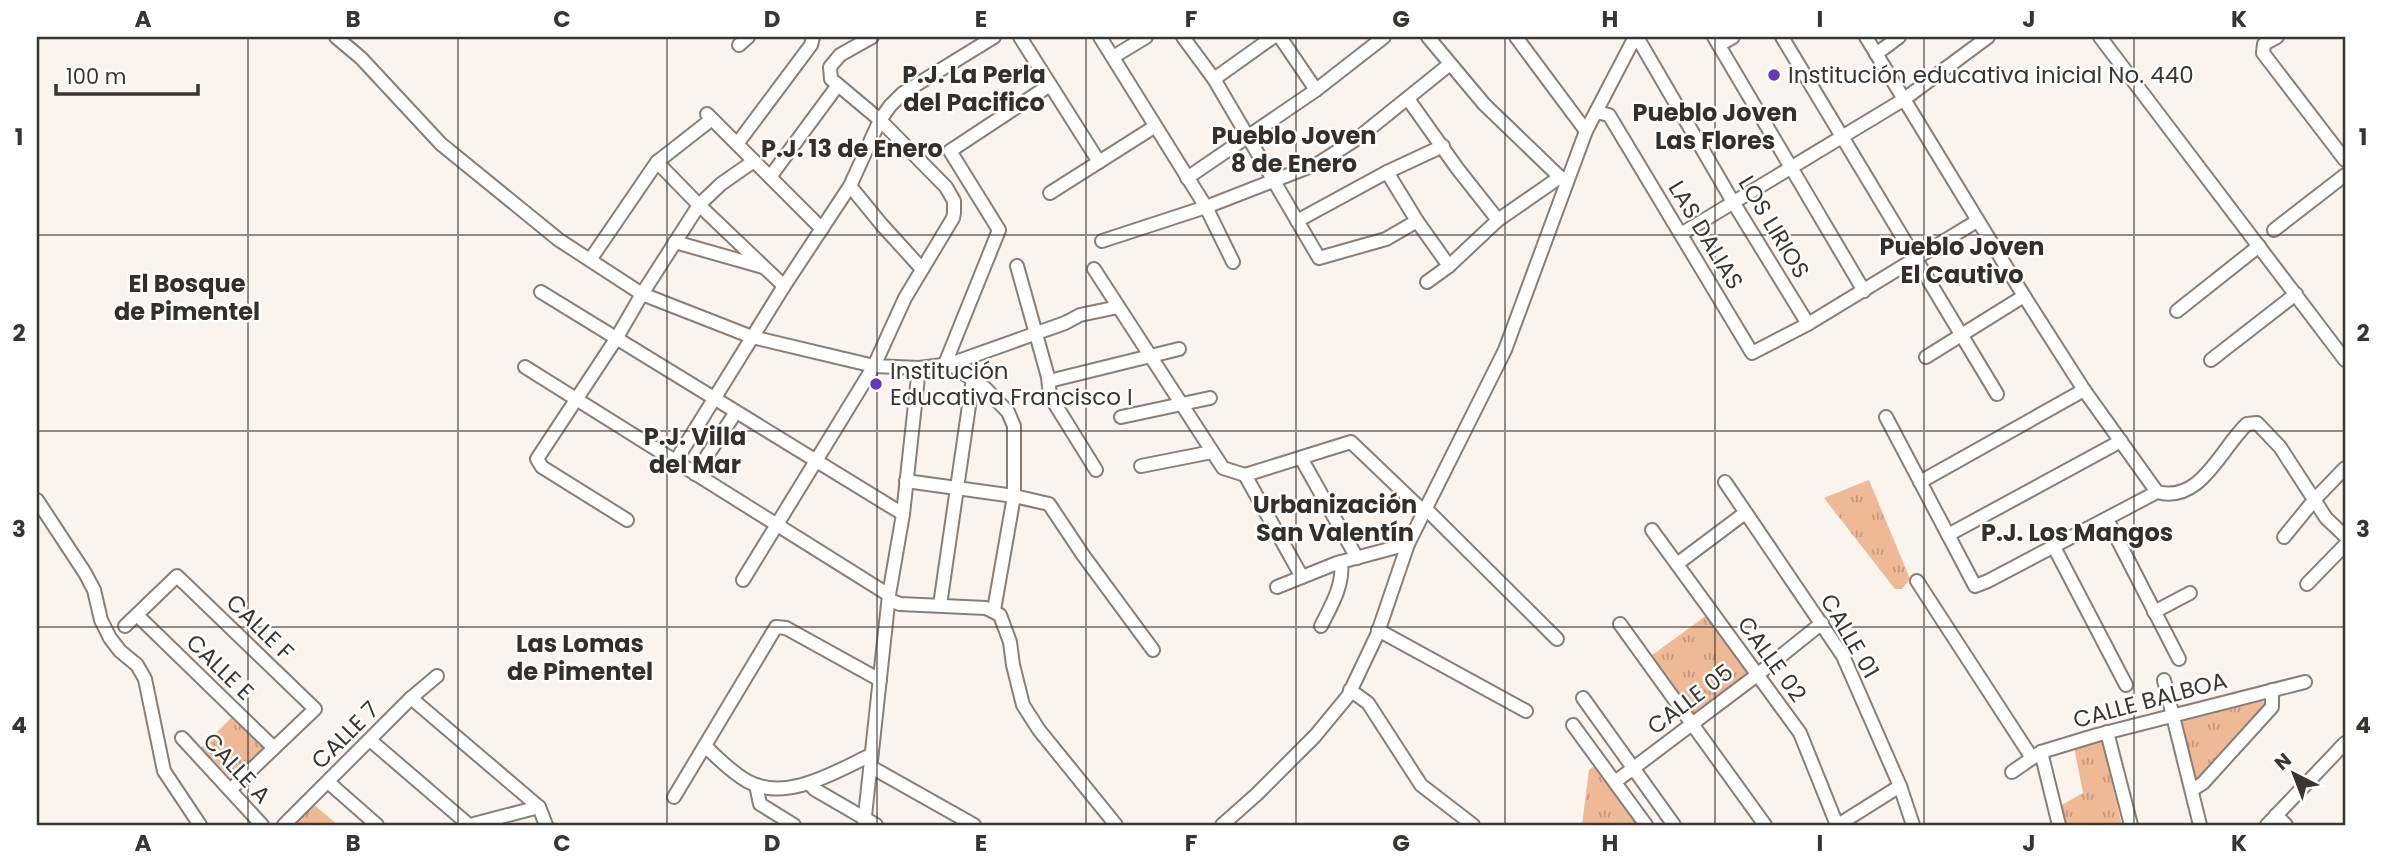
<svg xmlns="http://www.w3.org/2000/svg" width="2382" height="862" font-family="Poppins,sans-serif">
	<defs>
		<pattern id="park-tufts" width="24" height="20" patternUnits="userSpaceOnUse" patternTransform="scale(1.75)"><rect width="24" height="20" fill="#efb996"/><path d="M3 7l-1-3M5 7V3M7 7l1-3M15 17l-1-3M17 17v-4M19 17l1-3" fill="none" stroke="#c3977b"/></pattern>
	</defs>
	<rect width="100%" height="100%" fill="#fbf3ed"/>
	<!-- park -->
	<g fill="url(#park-tufts)">
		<path d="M1869,480L1910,579L1902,589H1895L1824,498Z"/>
		<path d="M1707,615L1748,674L1694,715L1651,656Z"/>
		<path d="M2260,697L2266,705L2198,778H2194L2181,723L2182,720Z"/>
		<path d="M233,716L265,747V751L234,781L201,748Z"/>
		<path d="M2102,740L2122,825H2064L2060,806L2083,793L2074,747Z"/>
		<path d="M1594,766L1637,825H1582L1589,770Z"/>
		<path d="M313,804L338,825H291Z"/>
	</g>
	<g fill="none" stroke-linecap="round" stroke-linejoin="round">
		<!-- minor casing -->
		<g stroke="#877f7a" stroke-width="16">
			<g id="minor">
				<path d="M336,37L361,58L441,144L559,240L642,294L752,337L874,366L919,368L950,364L985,388L1008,412L1014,426V496L994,610"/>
				<path d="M1020,37L1099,162"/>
				<path d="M1100,37L1206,207L1233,262"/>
				<path d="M1183,37L1214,79L1319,258L1386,239L1417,221"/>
				<path d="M1280,37L1316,90"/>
				<path d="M1428,37L1484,104L1566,183"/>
				<path d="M1516,37L1586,131"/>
				<path d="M1637,37L1733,202L1808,324"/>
				<path d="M1714,37L1864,291"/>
				<path d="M1782,37L1997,394"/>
				<path d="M1866,37L2024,296L2084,390L2157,492C2201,504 2221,448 2247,424L2257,423L2280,447L2326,518L2345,536"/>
				<path d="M2100,37L2345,360"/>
				<path d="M2277,37L2264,44L2263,53L2345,160"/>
				<path d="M739,45L748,37"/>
				<path d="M1719,45L1733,37"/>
				<path d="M1876,54L1899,37"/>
				<path d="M1113,57L1146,37"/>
				<path d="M1214,79L1273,37"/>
				<path d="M1408,99L1457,168L1498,220"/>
				<path d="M1596,112L1609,115L1752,353L1808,324L1977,221"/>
				<path d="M707,114L822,229"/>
				<path d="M737,144L811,45L813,37"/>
				<path d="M657,162L699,205L784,286"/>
				<path d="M1387,172L1417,221L1449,266"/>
				<path d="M770,177L838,85"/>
				<path d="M1187,178L1316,90L1384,37"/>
				<path d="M850,186L882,225L922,269"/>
				<path d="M1050,193L1154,127"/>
				<path d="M1297,221L1387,172L1443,146"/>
				<path d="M2274,230L2345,175"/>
				<path d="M1681,234L1903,100L1988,37"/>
				<path d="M1102,241L1206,207L1319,163L1358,138L1450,64"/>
				<path d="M675,242L763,267"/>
				<path d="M590,260L657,162L712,119"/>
				<path d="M1017,266L1048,377L1050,396L1096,470"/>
				<path d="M1094,269L1223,468L1245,475L1302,577"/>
				<path d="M1427,282L1449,266L1498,220L1560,177"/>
				<path d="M541,292L903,514"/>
				<path d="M2177,311L2259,246"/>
				<path d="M1926,357L2024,296"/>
				<path d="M2211,360L2296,294"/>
				<path d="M945,364L999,230L950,151L1050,85"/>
				<path d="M950,364L1065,323L1080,315L1118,307"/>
				<path d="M525,367L889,595"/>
				<path d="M1049,381L1179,349"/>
				<path d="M1121,417L1210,398"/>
				<path d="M1886,417L1975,586L1988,581L2157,492"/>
				<path d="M1301,458L1357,558"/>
				<path d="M675,462L784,286L850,186L880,120L890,106L903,93L994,37"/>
				<path d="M1141,466L1212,452"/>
				<path d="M695,474L736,412"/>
				<path d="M1245,475L1351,442L1419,507L1425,508L1557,639"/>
				<path d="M906,481L1014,496L1049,504L1083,555L1153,650"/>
				<path d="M1725,482L1843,656L1900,786L1913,825"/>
				<path d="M1920,482L2084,390"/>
				<path d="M37,500L85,573L94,590L101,620L110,638L120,651L137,665L145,679L164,771L200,825"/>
				<path d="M2107,519L2179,659"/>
				<path d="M627,520L542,467L537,459L616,339L642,294L699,205L721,184L754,161"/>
				<path d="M1652,530L1800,733L1837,825"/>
				<path d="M1948,535L2121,441"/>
				<path d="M2284,537L2315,499L2345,468"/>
				<path d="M2054,547L2126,685"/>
				<path d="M1677,564L1745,513"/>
				<path d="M743,580L874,366L905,298L953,218L954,213V201L946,187L880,120L831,79L830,67L840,55L872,37"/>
				<path d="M1917,581L2032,758"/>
				<path d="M2307,584L2345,545"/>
				<path d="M1277,587L1337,563L1408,544"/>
				<path d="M889,600L900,604L986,608L1000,615L1010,642L1013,665L1023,705L1039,730L1116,825"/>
				<path d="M940,605L973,378"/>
				<path d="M2154,612L2190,593"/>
				<path d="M137,615L274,748"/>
				<path d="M1620,624L1765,825"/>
				<path d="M125,626L177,576L315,709L230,790"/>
				<path d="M1321,626C1331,606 1344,585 1341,562"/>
				<path d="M1378,630L1526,711"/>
				<path d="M2164,680L2200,825"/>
				<path d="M1350,690L1368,703L1421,785L1473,825"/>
				<path d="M411,698L539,807L546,825"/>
				<path d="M1583,698L1674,825"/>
				<path d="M1573,725L1646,825"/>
				<path d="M2107,732L2131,825"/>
				<path d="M182,738L262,825"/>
				<path d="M370,740L469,825"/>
				<path d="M705,746C718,758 731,772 747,781C787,803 836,771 871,755"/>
				<path d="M2041,752L2059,825"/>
				<path d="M871,767L974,825"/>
				<path d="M2012,772L2041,752L2097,735L2305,682"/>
				<path d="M328,782L377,825"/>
				<path d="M1615,782L1757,675L1822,623"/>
				<path d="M809,783L814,789L876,825"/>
				<path d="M756,785L760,804L794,825"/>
				<path d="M2192,790L2203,783L2272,707V690"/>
				<path d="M674,797L776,627L786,628L880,680"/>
				<path d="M2276,815L2286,825"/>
				<path d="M284,825L411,698L437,676"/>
				<path d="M470,825L539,807"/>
				<path d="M864,825L889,595L903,514L919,368"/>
				<path d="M1222,825L1257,794L1315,736L1348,696L1377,635L1408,544L1505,350L1586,131L1635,37"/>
				<path d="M1838,825L1900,786"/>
				<path d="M2267,825L2345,743"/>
			</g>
		</g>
		<!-- minor -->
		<use href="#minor" stroke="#fff" stroke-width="12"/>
	</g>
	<!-- grid -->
	<path fill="none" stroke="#383533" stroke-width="2" stroke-opacity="0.55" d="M248,37V825M458,37V825M667,37V825M877,37V825M1086,37V825M1296,37V825M1505,37V825M1715,37V825M1924,37V825M2134,37V825M37,235H2345M37,431H2345M37,627H2345"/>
	<!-- markers -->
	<g fill="#643bb3" stroke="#fff" stroke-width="2.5">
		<circle cx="1774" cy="75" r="7"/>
		<circle cx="876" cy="384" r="7"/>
	</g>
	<g text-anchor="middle" stroke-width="5" stroke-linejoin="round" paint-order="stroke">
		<!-- poi labels -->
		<g font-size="23" fill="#383533" stroke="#fff" text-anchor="start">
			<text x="1788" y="83">Institución educativa inicial No. 440</text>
			<text x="890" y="379">Institución<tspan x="890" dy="26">Educativa Francisco I</tspan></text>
		</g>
		<!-- street labels -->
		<g font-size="23" fill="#383533" stroke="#fff">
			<text transform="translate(1774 227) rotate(59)" y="8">LOS LIRIOS</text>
			<text transform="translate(1706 235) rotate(59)" y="8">LAS DALIAS</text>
			<text transform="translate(260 627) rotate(44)" y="8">CALLE F</text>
			<text transform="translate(1850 636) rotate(60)" y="8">CALLE 01</text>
			<text transform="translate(1772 659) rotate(54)" y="8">CALLE 02</text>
			<text transform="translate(220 667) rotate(44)" y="8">CALLE E</text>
			<text transform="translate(1690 699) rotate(-37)" y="8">CALLE 05</text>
			<text transform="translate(2150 700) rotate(-15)" y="8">CALLE BALBOA</text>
			<text transform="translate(345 735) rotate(-45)" y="8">CALLE 7</text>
			<text transform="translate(237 768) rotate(47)" y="8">CALLE A</text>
		</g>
		<!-- neighbourhood labels -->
		<g font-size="24" font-weight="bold" fill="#352f2b" stroke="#fff">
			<text x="974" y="83">P.J. La Perla<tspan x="974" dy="28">del Pacifico</tspan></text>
			<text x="1715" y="121">Pueblo Joven<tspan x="1715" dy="28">Las Flores</tspan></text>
			<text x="1294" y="144">Pueblo Joven<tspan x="1294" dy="28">8 de Enero</tspan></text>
			<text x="852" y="157">P.J. 13 de Enero</text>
			<text x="1962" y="255">Pueblo Joven<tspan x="1962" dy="28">El Cautivo</tspan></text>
			<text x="187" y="292">El Bosque<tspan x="187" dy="28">de Pimentel</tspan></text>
			<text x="695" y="445">P.J. Villa<tspan x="695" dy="28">del Mar</tspan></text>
			<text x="1335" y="513">Urbanización<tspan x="1335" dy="28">San Valentín</tspan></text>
			<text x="2077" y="541">P.J. Los Mangos</text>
			<text x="580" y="652">Las Lomas<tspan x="580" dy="28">de Pimentel</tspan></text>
		</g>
	</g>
	<!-- border -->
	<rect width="2382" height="862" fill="none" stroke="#ffffff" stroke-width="77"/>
	<!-- north arrow -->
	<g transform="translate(2294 774) rotate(318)" stroke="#ffffff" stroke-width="5" paint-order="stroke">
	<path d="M0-5L12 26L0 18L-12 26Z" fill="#383533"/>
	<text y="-10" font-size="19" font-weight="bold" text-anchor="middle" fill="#383533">N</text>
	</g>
	<!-- scale -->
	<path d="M56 84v10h142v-10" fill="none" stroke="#383533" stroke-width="3.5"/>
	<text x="66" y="84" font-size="21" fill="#383533" stroke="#ffffff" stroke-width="5" paint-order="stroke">100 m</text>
	<rect x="38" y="38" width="2306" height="786" fill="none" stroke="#383533" stroke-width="2.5"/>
	<g font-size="23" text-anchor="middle" font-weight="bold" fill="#383533">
		<text x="143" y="27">A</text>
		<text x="353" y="27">B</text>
		<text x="562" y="27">C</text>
		<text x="772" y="27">D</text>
		<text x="981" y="27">E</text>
		<text x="1191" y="27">F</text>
		<text x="1401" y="27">G</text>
		<text x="1610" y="27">H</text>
		<text x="1820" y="27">I</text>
		<text x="2029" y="27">J</text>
		<text x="2239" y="27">K</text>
		<text x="19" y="145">1</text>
		<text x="2363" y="145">1</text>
		<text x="19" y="341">2</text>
		<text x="2363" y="341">2</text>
		<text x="19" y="537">3</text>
		<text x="2363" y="537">3</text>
		<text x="19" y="733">4</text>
		<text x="2363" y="733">4</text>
		<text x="143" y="851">A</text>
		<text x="353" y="851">B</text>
		<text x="562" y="851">C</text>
		<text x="772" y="851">D</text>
		<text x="981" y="851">E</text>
		<text x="1191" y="851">F</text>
		<text x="1401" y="851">G</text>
		<text x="1610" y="851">H</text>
		<text x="1820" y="851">I</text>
		<text x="2029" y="851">J</text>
		<text x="2239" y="851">K</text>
	</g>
</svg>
